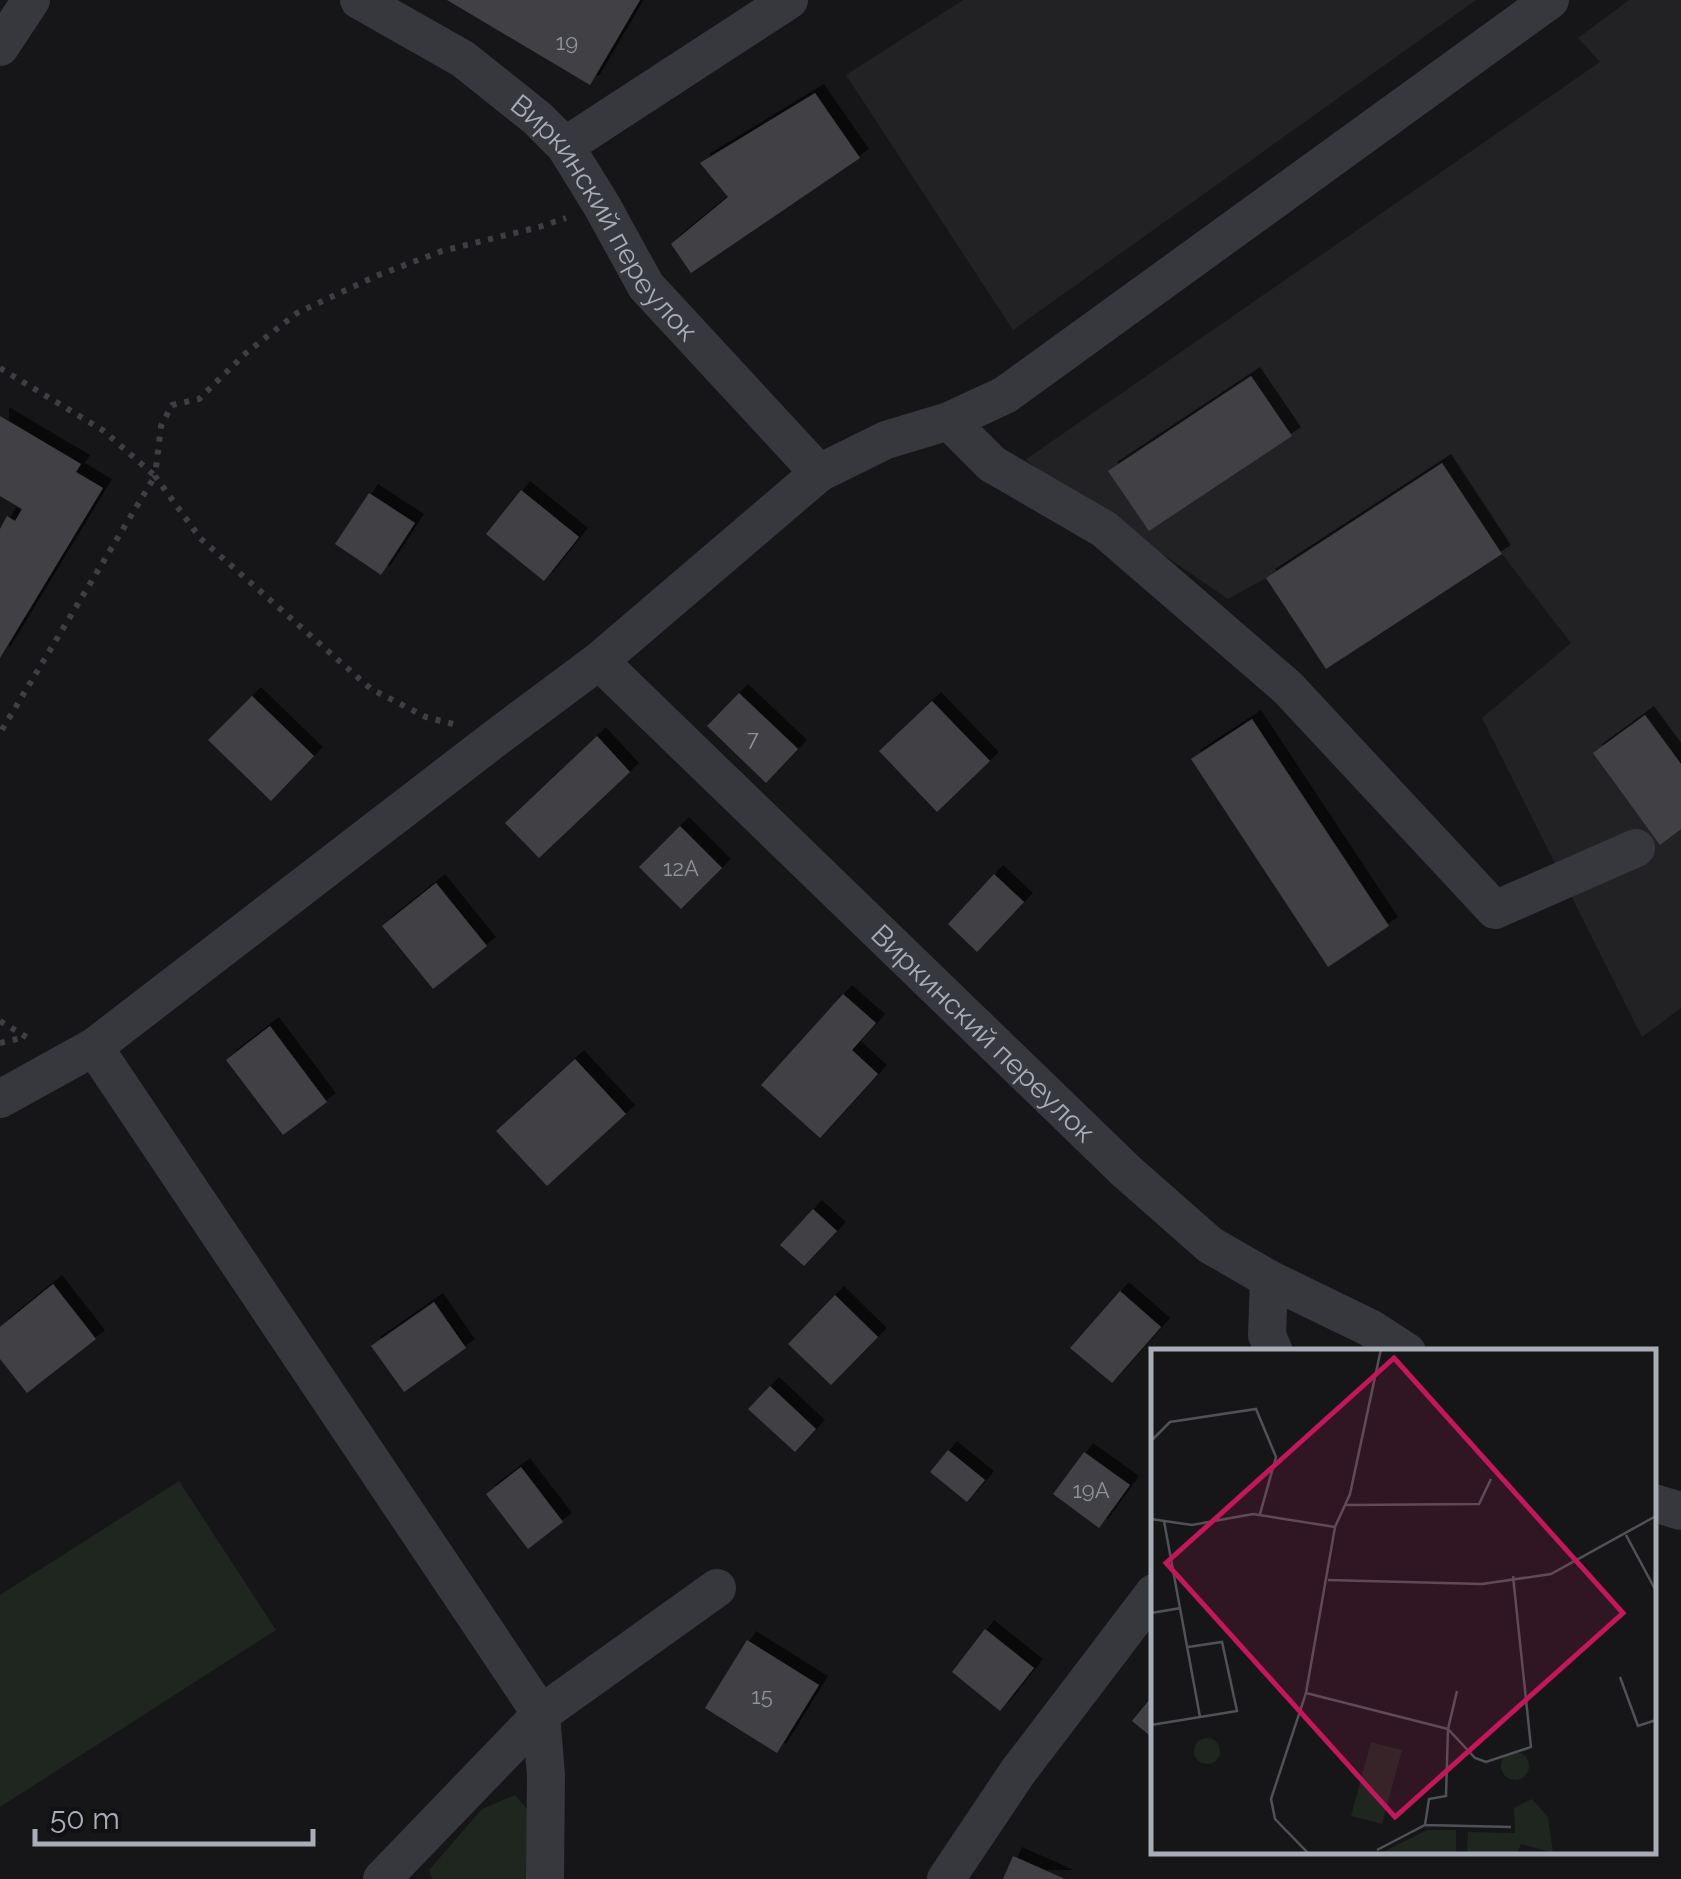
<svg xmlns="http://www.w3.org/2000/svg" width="1681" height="1879" font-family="Raleway,sans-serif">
	<defs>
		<filter id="shadow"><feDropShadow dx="9" dy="-9" stdDeviation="0" flood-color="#0009"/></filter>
	</defs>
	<rect width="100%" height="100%" fill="#161618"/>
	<!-- built -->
	<g fill="#222225">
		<path d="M963,0H1476L1013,330L846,75Z"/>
		<path d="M1629,0H1681V1008L1642,1037L1482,718L1571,643L1502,554L1442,463L1266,578L1228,599L1025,460L1600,62L1578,38Z"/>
	</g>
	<!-- green -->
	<g fill="#1e261f">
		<path d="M179,1481L276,1630L0,1807V1595Z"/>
		<path d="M515,1795L536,1819L546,1879H432L429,1870L482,1809Z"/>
	</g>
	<!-- building -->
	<g fill="#404145" filter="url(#shadow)">
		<path d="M447,0H640L590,85Z"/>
		<path d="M815,93L860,158L691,273L671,244L728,197L700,163Z"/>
		<path d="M1251,376L1292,436L1149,531L1108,471Z"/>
		<path d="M0,416L81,464L76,472L103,488L0,658V529L7,516L15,521L22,509L0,496Z"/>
		<path d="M1442,463L1502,554L1326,669L1266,578Z"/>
		<path d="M521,490L579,537L544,581L486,534Z"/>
		<path d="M369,493L415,523L381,575L335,544Z"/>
		<path d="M739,693L798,749L766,783L707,726Z"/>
		<path d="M252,696L314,756L271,801L208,740Z"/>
		<path d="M932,701L990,761L937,812L879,751Z"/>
		<path d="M1645,715L1681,764V829L1660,845L1593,753Z"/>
		<path d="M1252,719L1389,926L1328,967L1191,759Z"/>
		<path d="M597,736L630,772L539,858L505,823Z"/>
		<path d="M680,826L722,868L681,909L639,867Z"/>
		<path d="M994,874L1024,902L977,952L948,924Z"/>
		<path d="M436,883L487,946L433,989L382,926Z"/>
		<path d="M843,994L876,1023L852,1050L878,1074L820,1138L761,1085Z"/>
		<path d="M270,1026L327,1102L283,1135L226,1060Z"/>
		<path d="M575,1059L626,1114L547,1186L496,1131Z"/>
		<path d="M813,1209L837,1231L804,1266L780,1245Z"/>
		<path d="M53,1284L96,1339L27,1393L0,1359V1327Z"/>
		<path d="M1120,1291L1161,1327L1112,1383L1070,1348Z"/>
		<path d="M835,1295L878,1337L831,1385L788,1344Z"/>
		<path d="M434,1302L466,1348L404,1392L371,1346Z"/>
		<path d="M770,1386L816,1429L795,1452L748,1409Z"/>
		<path d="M948,1450L985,1480L967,1502L930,1472Z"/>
		<path d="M1084,1452L1130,1485L1099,1528L1053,1494Z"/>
		<path d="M521,1467L563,1522L528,1549L486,1494Z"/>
		<path d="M985,1629L1034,1668L1000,1711L952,1672Z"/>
		<path d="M747,1640L819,1685L777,1753L705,1708Z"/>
		<path d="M1154,1694V1739L1132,1721Z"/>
		<path d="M1013,1856L1065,1879H1003Z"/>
	</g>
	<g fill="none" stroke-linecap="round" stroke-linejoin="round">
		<!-- path -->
		<g stroke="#3d3f44" stroke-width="6" stroke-dasharray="5 8" stroke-linecap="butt">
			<path d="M0,368L104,431L155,476L0,733"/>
			<path d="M453,724L426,717L371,689L200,538L155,476L161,426L172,405L199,399L246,353L297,313L376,276L442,251L539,227L566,218"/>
			<path d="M0,1021L33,1041"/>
			<path d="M0,1043L25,1037"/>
		</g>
		<!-- minor -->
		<g stroke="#37383d" stroke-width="38">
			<path id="s1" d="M359,0L463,59L537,118L565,146L602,206L646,286L819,473"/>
			<path d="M0,47L31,0"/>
			<path d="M565,146L789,0"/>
			<path d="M949,421L992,464L1104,529L1288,688L1495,910L1636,848"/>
			<path id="s2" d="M599,661L1126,1171L1210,1245L1269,1279L1370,1328L1407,1352"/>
			<path d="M94,1047L541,1714L382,1879"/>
			<path d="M0,1099L94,1047L497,737L599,661L819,473L886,440L949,421L1005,395L1550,0"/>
			<path d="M1269,1279L1267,1335L1274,1352"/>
			<path d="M1654,1503L1681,1511"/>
			<path d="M545,1879L546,1775L541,1714L717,1588"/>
			<path d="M946,1879L1017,1773L1154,1593"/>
		</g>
	</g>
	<g text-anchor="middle" stroke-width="10" stroke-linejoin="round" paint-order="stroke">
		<!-- number labels -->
		<g font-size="22" fill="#8e929b">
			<text x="567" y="50">19</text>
			<text x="753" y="746">7</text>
			<text x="681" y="876">12А</text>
			<text x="1091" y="1498">19А</text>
			<text x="762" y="1704">15</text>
		</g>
		<!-- street labels -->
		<g font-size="28" fill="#a8adb8" stroke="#111113">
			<text dy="10" stroke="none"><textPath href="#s1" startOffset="335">Виркинский переулок</textPath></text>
			<text dy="10" stroke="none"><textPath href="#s2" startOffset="535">Виркинский переулок</textPath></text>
		</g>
	</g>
	<!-- overview -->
	<g transform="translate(1151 1349)">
		<rect width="505" height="505" fill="#161618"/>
		<path d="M43 402a13 13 0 1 1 26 0a13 13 0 1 1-26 0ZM220,393L251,401L231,475L200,467ZM350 417a14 14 0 1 1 28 0a14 14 0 1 1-28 0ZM381,450L397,468L402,504L370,495L366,505H316L317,483L364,484L363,459ZM276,481H305V505H228Z" fill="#1e261f"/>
		<path fill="none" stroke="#505258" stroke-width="2.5" d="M0,92L19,73L105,60L125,108L109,165M195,156L328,155L340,130M0,170L41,176L102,165L184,178M13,172L49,368M475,186L505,242M177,231L331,235L400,225L505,167M0,264L30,259M469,328L487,377L505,371M306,342L297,380L324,409L335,413L380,398L362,227M155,344L297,380L295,447L278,450L274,476M0,376L86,362L71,293L37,298M226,501L274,476L360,478M158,505L124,470L120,450L155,344L184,178L199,145L230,0"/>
		<path fill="#c2185b" fill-opacity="0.15" stroke="#c2185b" stroke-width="5" d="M243,9L472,264L244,468L15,214Z"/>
		<rect width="505" height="505" fill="none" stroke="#a8adb8" stroke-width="5"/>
	</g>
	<!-- scale -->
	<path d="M35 1829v15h278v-15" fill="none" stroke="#a8adb8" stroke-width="5"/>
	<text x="50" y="1829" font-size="30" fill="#a8adb8" stroke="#111113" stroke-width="8" paint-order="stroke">50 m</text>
</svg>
